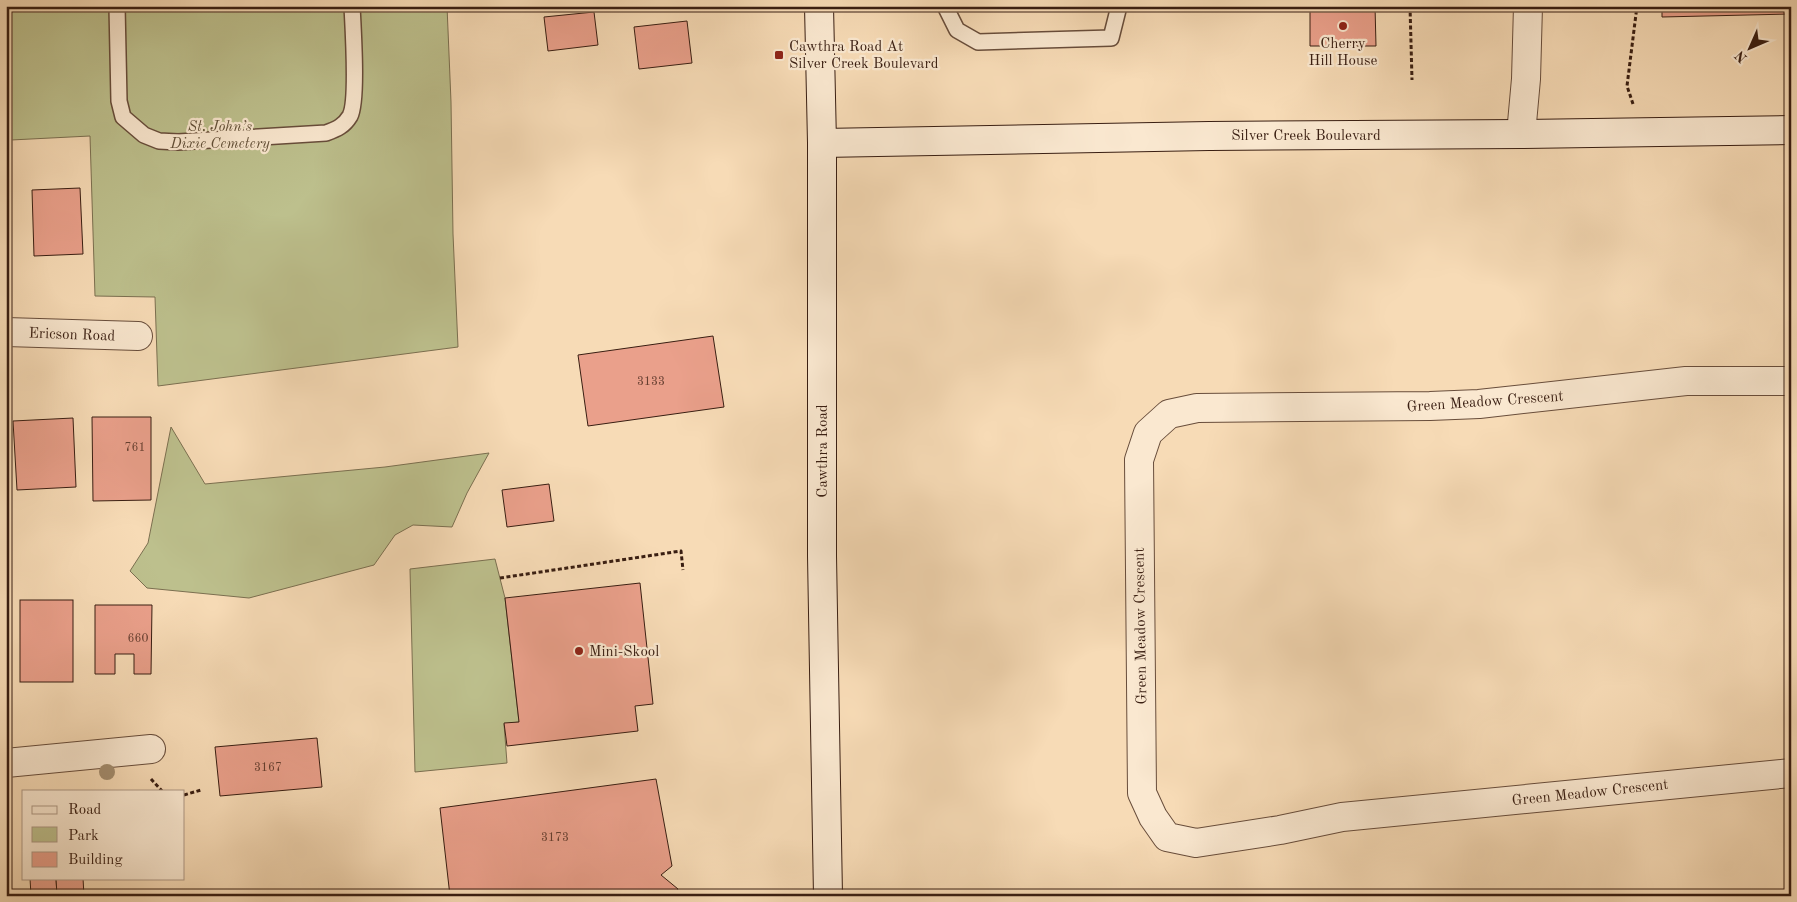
<svg xmlns="http://www.w3.org/2000/svg" width="1797" height="902" font-family="'Old Standard TT',serif">
	<rect width="100%" height="100%" fill="#f7dbb6"/>
	<filter id="stains"><feTurbulence type="fractalNoise" baseFrequency=".004" numOctaves="4"/><feColorMatrix values="0 0 0 0 .2 0 0 0 0 .09 0 0 0 0 .02 0 0 0 .5 -.17"/></filter>
	<radialGradient id="worn" r=".72"><stop offset=".6" stop-color="#630" stop-opacity="0"/><stop offset="1" stop-color="#630" stop-opacity=".3"/></radialGradient>
	<!-- green -->
	<g fill="#bdc08d" stroke="#7b6f50">
		<path d="M6,6H447L451,102L453,234L458,347L158,386L155,297L95,296L90,136L11,140V143L6,147Z"/>
		<path d="M171,427L205,484L385,467L489,453L467,493L452,527L413,525L395,535L374,565L249,598L147,588L130,571L148,543Z"/>
		<path d="M495,559L505,598L519,722L504,724L507,763L415,772L410,569Z"/>
	</g>
	<!-- building -->
	<g fill="#eaa08b" stroke="#391e12">
		<path d="M1310,6H1375L1376,46H1310Z"/>
		<path d="M1662,6H1791V14L1662,17Z"/>
		<path d="M594,12L598,45L548,51L544,17Z"/>
		<path d="M687,21L692,63L639,69L634,27Z"/>
		<path d="M80,188L83,254L34,256L32,190Z"/>
		<path d="M713,336L724,407L588,426L578,355Z"/>
		<path d="M92,417H151V500L93,501Z"/>
		<path d="M73,418L76,487L17,490L13,421Z"/>
		<path d="M549,484L554,521L507,527L502,490Z"/>
		<path d="M640,583L653,704L635,706L638,731L507,746L504,723L519,722L505,598Z"/>
		<rect x="20" y="600" width="53" height="82"/>
		<path d="M95,605H152L151,674H134V654H115V674H95Z"/>
		<rect x="6" y="611" width="4" height="73"/>
		<path d="M317,738L322,787L220,796L215,747Z"/>
		<path d="M656,779L672,866L661,875L678,889L673,896H450L440,808Z"/>
		<path d="M6,858L9,896H6Z"/>
		<path d="M30,878H56L57,896H31Z"/>
		<path d="M56,878H83L84,896H57Z"/>
	</g>
	<g fill="none" stroke-linecap="round" stroke-linejoin="round">
		<!-- lane casing -->
		<g stroke="#684d3b" stroke-width="18">
			<g id="lane">
				<path d="M117,6L119,101L123,117L144,135L159,141L178,142L326,133C337,129 344,126 350,116C358,101 353,27 352,6"/>
				<path d="M945,6L957,30L978,42L1111,38L1119,6"/>
			</g>
		</g>
		<!-- street casing -->
		<g stroke="#684d3b" stroke-width="30">
			<g id="street">
				<path d="M1521,134L1526,79L1528,6"/>
				<path d="M6,332L138,336"/>
				<path d="M1791,381H1686L1479,404L1430,406L1197,408L1169,414L1148,433L1139,460L1142,793L1153,817L1167,837L1196,843L1280,830L1342,817L1791,773"/>
				<path d="M6,763L151,749"/>
			</g>
		</g>
		<!-- secondary casing -->
		<g stroke="#391e12" stroke-width="30">
			<g id="secondary">
				<path d="M819,6L822,143V556L828,896"/>
				<path d="M822,143L1209,136L1521,134L1791,130"/>
			</g>
		</g>
		<!-- path -->
		<g stroke="#391e12" stroke-width="3" stroke-dasharray="4 2.5" stroke-linecap="butt">
			<path d="M1410,6L1412,80"/>
			<path d="M1633,104L1627,86L1637,6"/>
			<path d="M500,578L681,551L683,570"/>
			<path d="M151,779L162,791"/>
			<path d="M184,795L201,790"/>
		</g>
		<!-- lane -->
		<use href="#lane" stroke="#fae8d0" stroke-width="15"/>
		<!-- street -->
		<use href="#street" stroke="#fae8d0" stroke-width="28"/>
		<!-- secondary -->
		<use href="#secondary" stroke="#fae8d0" stroke-width="28"/>
	</g>
	<!-- trees -->
	<circle fill="#a48e70" cx="107" cy="772" r="8"/>
	<!-- markers -->
	<g fill="#8f2418" stroke="#fae8d0" stroke-width="2">
		<circle cx="1343" cy="26" r="5"/>
		<rect x="774" y="50" width="10" height="10" rx="2.5"/>
		<circle cx="579" cy="651" r="5"/>
	</g>
	<g text-anchor="middle" stroke-width="4.5" stroke-linejoin="round" paint-order="stroke">
		<!-- number labels -->
		<g font-size="12" fill="#653e30">
			<text x="651" y="385">3133</text>
			<text x="135" y="451">761</text>
			<text x="138" y="642">660</text>
			<text x="268" y="771">3167</text>
			<text x="555" y="841">3173</text>
		</g>
		<!-- poi labels -->
		<g font-size="15" fill="#391e12" stroke="#fae8d0" text-anchor="start">
			<text x="1343" y="48" text-anchor="middle">Cherry<tspan x="1343" dy="17">Hill House</tspan></text>
			<text x="789" y="51">Cawthra Road At<tspan x="789" dy="17">Silver Creek Boulevard</tspan></text>
			<text x="589" y="656">Mini-Skool</text>
		</g>
		<!-- park labels -->
		<g font-size="15" font-style="italic" fill="#614f37" stroke="#fae8d0">
			<text x="220" y="131">St. John’s<tspan x="220" dy="17">Dixie Cemetery</tspan></text>
		</g>
		<!-- street labels -->
		<g font-size="15" fill="#391e12" stroke="#fae8d0">
			<text x="1306" y="140">Silver Creek Boulevard</text>
			<text transform="translate(72 334) rotate(2)" y="5">Ericson Road</text>
			<text transform="translate(1485 401) rotate(-4)" y="5">Green Meadow Crescent</text>
			<text transform="translate(822 451) rotate(-90)" y="5">Cawthra Road</text>
			<text transform="translate(1140 626) rotate(-91)" y="5">Green Meadow Crescent</text>
			<text transform="translate(1590 792) rotate(-6)" y="5">Green Meadow Crescent</text>
		</g>
	</g>
	<!-- margin -->
	<rect width="1797" height="902" fill="none" stroke="#f7dbb6" stroke-width="25"/>
	<rect x="8" y="8" width="1782" height="887" fill="none" stroke="#391e12" stroke-width="2.5"/>
	<rect x="12" y="12" width="1772" height="877" fill="none" stroke="#391e12"/>
	<!-- legend -->
	<rect x="22" y="790" width="162" height="90" fill="#fae8d0" stroke="#ad9784"/>
	<rect x="32" y="806" width="25" height="8" fill="#fae8d0" stroke="#ad9784"/>
	<text x="68" y="814" font-size="15" fill="#391e12">Road</text>
	<rect x="32" y="827" width="25" height="15" fill="#bdc08d" stroke="#ad9784"/>
	<text x="68" y="840" font-size="15" fill="#391e12">Park</text>
	<rect x="32" y="852" width="25" height="15" fill="#eaa08b" stroke="#ad9784"/>
	<text x="68" y="864" font-size="15" fill="#391e12">Building</text>
	<!-- north arrow -->
	<g transform="translate(1750 48) rotate(225)" stroke="#fae8d0" stroke-width="4" paint-order="stroke">
	<path d="M0-4L9 19L0 12L-9 19Z" fill="#391e12"/>
	<text y="-8" font-size="14" font-weight="bold" text-anchor="middle" fill="#391e12">N</text>
	</g>
	<rect width="100%" height="100%" filter="url(#stains)"/>
	<rect width="100%" height="100%" fill="url(#worn)"/>
</svg>
